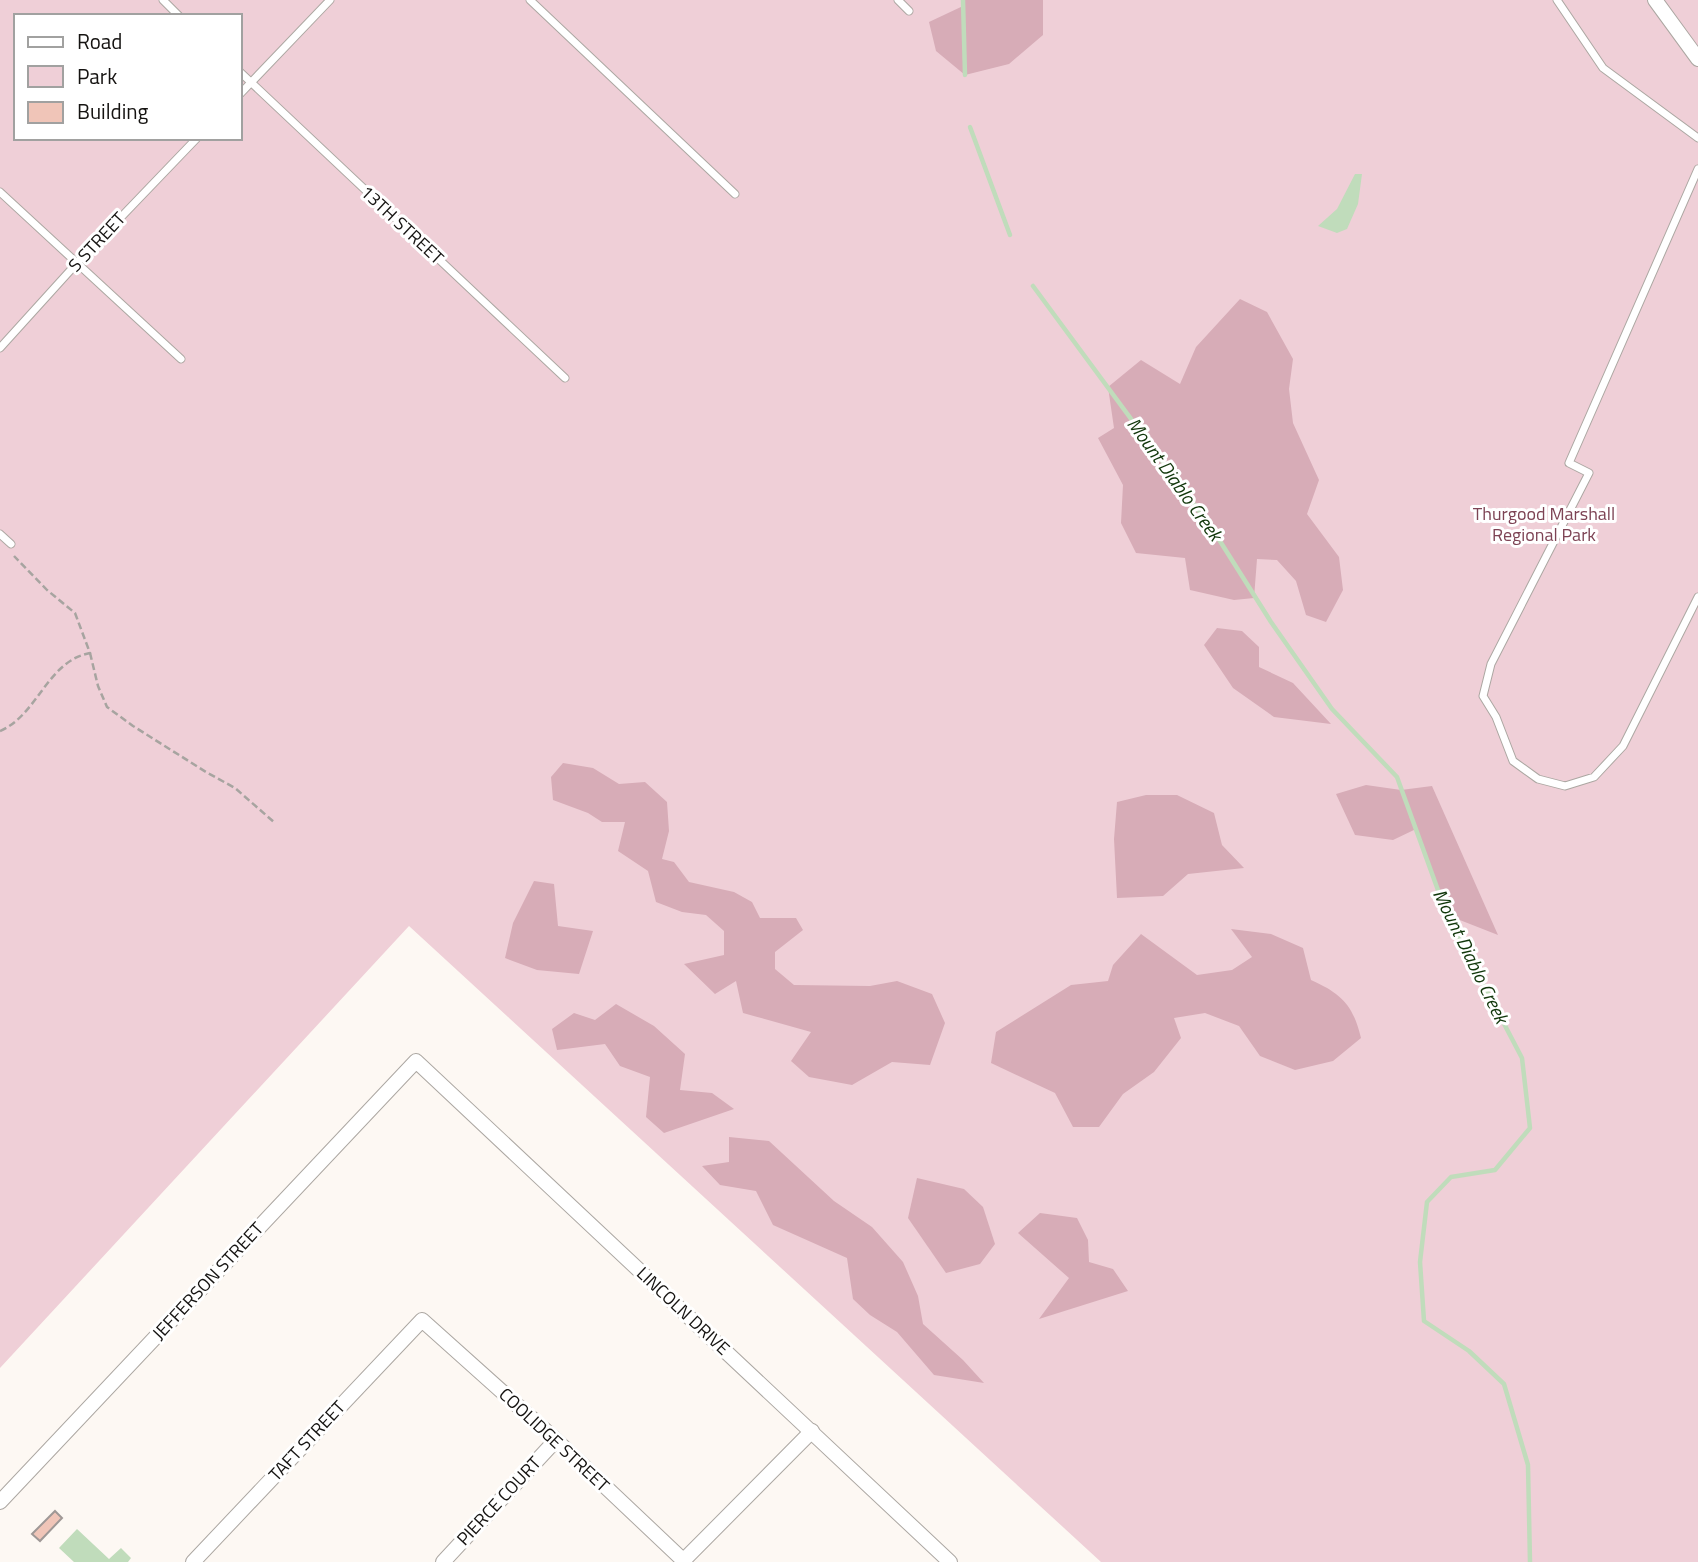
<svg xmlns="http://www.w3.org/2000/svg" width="1698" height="1562" font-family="'Titillium Web',sans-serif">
	<rect width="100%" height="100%" fill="#fdf8f3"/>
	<!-- green -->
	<path fill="#efcfd7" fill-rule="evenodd" d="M0,0H1698V1562H1101L409,926L0,1368ZM16,16H240V138H16Z"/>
	<!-- forest -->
	<g fill="#d7acb7">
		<path d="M964,0H1043V35L1009,64L965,75L936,51L929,22L963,6Z"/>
		<path d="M1240,299L1267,312L1293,359L1289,389L1293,423L1319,480L1307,514L1339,557L1343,590L1326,622L1306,615L1296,581L1277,560L1257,559L1254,598L1234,600L1190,590L1185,558L1136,553L1121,523L1123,485L1098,438L1114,428L1108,387L1141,360L1180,384L1196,347Z"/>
		<path d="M1217,628L1242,631L1259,647V667L1293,683L1331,724L1274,717L1233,688L1204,645Z"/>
		<path d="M563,763L593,768L619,784L645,782L667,802L669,831L662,859L674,862L689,882L734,892L752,902L760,918H796L803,930L775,952V969L794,985L870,986L897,981L932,994L945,1023L930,1065L892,1062L852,1085L809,1077L791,1061L811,1032L743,1013L736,981L715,994L684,964L724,955V931L706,915L682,912L656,902L648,871L618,851L625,822H602L588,813L553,800L551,777Z"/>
		<path d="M1366,785L1401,790L1432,786L1498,935L1447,915L1416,829L1393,840L1355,835L1336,794Z"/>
		<path d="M1146,795H1177L1214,813L1222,845L1244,868L1188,874L1163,896L1117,898L1114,839L1117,802Z"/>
		<path d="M534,881L554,884L558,926L593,931L579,974L537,970L505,958L513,923Z"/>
		<path d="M1231,929L1271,934L1303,948L1311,980C1342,994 1353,1005 1361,1038L1333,1061L1295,1070L1260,1056L1239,1026L1205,1013L1174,1018L1181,1038L1154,1072L1123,1094L1099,1127H1073L1055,1093L991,1063L996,1032L1071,985L1108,981L1113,965L1141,934L1197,975L1232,970L1252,957Z"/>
		<path d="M616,1004L654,1026L685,1054L680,1090L712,1093L734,1109L664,1133L646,1117L650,1077L620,1066L605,1044L557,1050L552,1029L574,1013L595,1020Z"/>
		<path d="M729,1137L769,1141L834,1201L872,1227L903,1262L918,1296L923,1324L963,1360L984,1383L934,1375L897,1332L870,1315L853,1299L847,1258L773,1225L756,1191L720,1185L702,1166L729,1162Z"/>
		<path d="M917,1178L964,1189L983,1207L995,1244L980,1264L946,1273L908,1218Z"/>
		<path d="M1040,1213L1077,1218L1088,1240L1089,1262L1113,1269L1128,1291L1039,1319L1069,1278L1018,1233Z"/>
	</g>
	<!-- water -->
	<g fill="#c0dcbb">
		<path d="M1355,174H1362L1358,204L1347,229L1337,233L1318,226L1337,209Z"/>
		<path d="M77,1529L109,1559L121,1548L131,1558L128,1562H74L59,1548Z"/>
	</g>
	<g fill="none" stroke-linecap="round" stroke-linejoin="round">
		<!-- stream -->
		<g stroke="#c0dcbb" stroke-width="4.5">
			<path d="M963,0L965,75"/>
			<path d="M970,127L1010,235"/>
			<path d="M1033,286L1213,530L1271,622L1332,709L1397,777L1447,915L1522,1058L1530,1128L1495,1170L1451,1177L1427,1202L1420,1262L1424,1321L1469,1351L1504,1384L1528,1465L1530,1562"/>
		</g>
	</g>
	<!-- building -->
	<path fill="#f0c5b8" stroke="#9f9896" stroke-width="2" d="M55,1511L62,1518L40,1541L32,1534Z"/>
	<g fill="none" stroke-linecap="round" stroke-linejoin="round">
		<!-- service casing -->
		<g stroke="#aca7a2" stroke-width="9">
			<g id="service">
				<path d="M163,0L179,16"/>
				<path d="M530,0L735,194"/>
				<path d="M898,0L909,11"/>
				<path d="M1557,0L1603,68L1698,138"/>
				<path d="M240,72L565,378"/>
				<path d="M240,94L330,0"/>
				<path d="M1698,169L1569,463L1589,473L1491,664L1483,696L1496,717L1513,761L1538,779L1565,786L1594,777L1623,746L1698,597"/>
				<path d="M0,192L181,359"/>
				<path d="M0,348L77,263L197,138"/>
				<path d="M0,534L11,544"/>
			</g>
		</g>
		<!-- minor casing -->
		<g stroke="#aca7a2" stroke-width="16">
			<g id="minor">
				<path d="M1655,0L1698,59"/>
				<path d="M0,1502L416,1061L950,1562"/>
				<path d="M193,1562L422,1320L556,1440L685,1562"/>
				<path d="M443,1562L556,1440"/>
				<path d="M682,1562L812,1431"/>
			</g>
		</g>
		<!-- path -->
		<g stroke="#a7a4a0" stroke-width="2.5" stroke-dasharray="7 3.5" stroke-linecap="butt">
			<path d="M90,653L98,686L107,707L133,726L206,772L235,788L275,823"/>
			<path d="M0,731C38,715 47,661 90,653L75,613L47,590L14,556"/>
		</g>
		<!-- service -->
		<use href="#service" stroke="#fff" stroke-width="7"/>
		<!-- minor -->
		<use href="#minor" stroke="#fff" stroke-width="14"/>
	</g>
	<g text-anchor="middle" stroke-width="6" stroke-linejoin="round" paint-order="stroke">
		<!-- street labels -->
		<g font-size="18" fill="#151311" stroke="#fff">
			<text transform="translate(402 225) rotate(43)" y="6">13TH STREET</text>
			<text transform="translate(97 242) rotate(-47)" y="6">S STREET</text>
			<text transform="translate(208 1281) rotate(-47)" y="6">JEFFERSON STREET</text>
			<text transform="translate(683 1311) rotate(43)" y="6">LINCOLN DRIVE</text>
			<text transform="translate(554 1440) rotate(43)" y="6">COOLIDGE STREET</text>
			<text transform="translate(307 1441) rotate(-47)" y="6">TAFT STREET</text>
			<text transform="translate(499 1501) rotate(-47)" y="6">PIERCE COURT</text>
		</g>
		<!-- park labels -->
		<g font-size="18" fill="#7d4354" stroke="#fff">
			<text x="1544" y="520">Thurgood Marshall<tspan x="1544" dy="21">Regional Park</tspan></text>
		</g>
		<!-- water labels -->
		<g font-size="19" font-style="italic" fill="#10360a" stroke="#fff">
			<text transform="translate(1175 479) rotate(54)" y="7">Mount Diablo Creek</text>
			<text transform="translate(1471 956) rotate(64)" y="7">Mount Diablo Creek</text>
		</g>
	</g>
	<!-- legend -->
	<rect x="14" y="14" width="228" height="126" fill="#ffffff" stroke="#a1a1a0" stroke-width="2"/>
	<rect x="28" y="37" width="35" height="10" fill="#ffffff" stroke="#a1a1a0" stroke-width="2"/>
	<text x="77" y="49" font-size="21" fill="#151311">Road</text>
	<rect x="28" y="66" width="35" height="21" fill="#efcfd7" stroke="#a1a1a0" stroke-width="2"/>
	<text x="77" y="84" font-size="21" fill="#151311">Park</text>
	<rect x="28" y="102" width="35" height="21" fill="#f0c5b8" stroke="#a1a1a0" stroke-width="2"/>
	<text x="77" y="119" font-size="21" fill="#151311">Building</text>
</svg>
